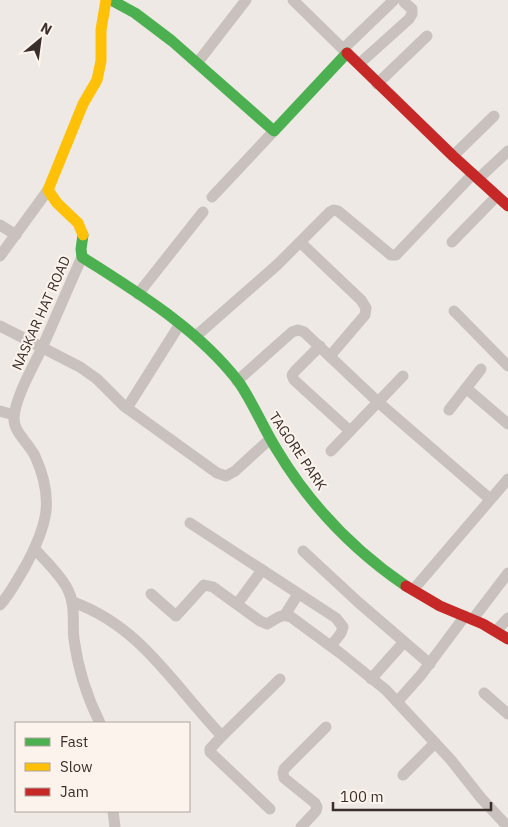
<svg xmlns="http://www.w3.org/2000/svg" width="508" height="827" font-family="'IBM Plex Sans',sans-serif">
	<rect width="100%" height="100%" fill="#eee9e4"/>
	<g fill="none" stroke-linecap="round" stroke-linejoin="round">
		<!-- street -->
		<g stroke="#c8c1bd" stroke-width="11">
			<path d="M293,0L347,53"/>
			<path d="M343,49L394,0"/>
			<path d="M198,62L246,0"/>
			<path d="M359,64L409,19L412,14V9L404,2"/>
			<path d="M377,84L427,36"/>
			<path d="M453,156L494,116"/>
			<path d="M478,179L508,151"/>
			<path d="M212,197L274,131"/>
			<path d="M0,225L16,235"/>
			<path d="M452,242L497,196"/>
			<path d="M301,243L361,300L366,308L365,315L330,356"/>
			<path d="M0,256L48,190"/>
			<path d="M138,294L203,212"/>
			<path d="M454,311L508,366"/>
			<path d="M0,326L80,367L97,379L124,406L217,473L226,476L235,471L270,439"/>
			<path d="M196,336L277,265L330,212L334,210L338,211L391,255H396L473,174"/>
			<path d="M320,346L295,371L292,375L294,380L350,431"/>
			<path d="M237,381L292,332L298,330L304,332L378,402L490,499"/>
			<path d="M466,388L508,424"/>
			<path d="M127,408L180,324"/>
			<path d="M449,410L481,369"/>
			<path d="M0,411L14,415"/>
			<path d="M331,451L403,376"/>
			<path d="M190,523L336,618L343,627L341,633L331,646"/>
			<path d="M35,549C46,562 61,575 68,590C76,606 72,623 74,639C78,669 87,697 100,723"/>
			<path d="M303,551L358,602L430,664"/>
			<path d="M413,590L508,479"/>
			<path d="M151,594L176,616L204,585L213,587L260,621L267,624C277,619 280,613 291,617L340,653L386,690L451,760L481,798L508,827"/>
			<path d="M73,602C142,627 173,685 222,736L280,679"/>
			<path d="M237,604L262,570"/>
			<path d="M0,605C10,594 17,580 25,567C47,526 55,500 35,456C28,442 13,432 14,417C16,396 32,369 41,350C55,319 68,288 82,257"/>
			<path d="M285,615L298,594"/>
			<path d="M473,619L508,573"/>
			<path d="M497,630L508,618"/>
			<path d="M371,679L404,642"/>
			<path d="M484,693L508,714"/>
			<path d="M397,702L421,675L465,616"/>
			<path d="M222,736L210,749V752L270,809"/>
			<path d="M403,775L435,743"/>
			<path d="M113,811L115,827"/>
			<path d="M301,827L316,811L317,807L315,803L284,778L283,773L284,769L326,727"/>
		</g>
		<!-- fast -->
		<g stroke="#4caf50" stroke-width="11">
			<path d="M111,0L135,13L172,41L274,131L347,53"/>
			<path d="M83,235L81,249L82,257C138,293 197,328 238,381C253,402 263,428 277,450C310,505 353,550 406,586"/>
		</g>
		<!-- slow -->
		<path stroke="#ffc107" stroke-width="11" d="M83,235L78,223L57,203L48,190L83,104L97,80L101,61V30L106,0"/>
		<!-- jam -->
		<g stroke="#c62828" stroke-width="11">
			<path d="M347,53L453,156L508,206"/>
			<path d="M406,586L440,606L483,624L508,639"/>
		</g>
	</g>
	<g text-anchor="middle" stroke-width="4" stroke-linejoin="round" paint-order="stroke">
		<!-- street labels -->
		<g font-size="14" fill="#3a2e2a" stroke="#fbf3ec">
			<text transform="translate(41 313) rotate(-66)" y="5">NASKAR HAT ROAD</text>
			<text transform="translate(298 451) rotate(56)" y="5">TAGORE PARK</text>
		</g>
	</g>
	<!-- legend -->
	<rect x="15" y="722" width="175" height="90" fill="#fbf3ec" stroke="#aea49e"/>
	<rect x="25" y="738" width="25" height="8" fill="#4caf50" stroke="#aea49e"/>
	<text x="60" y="747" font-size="15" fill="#3a2e2a">Fast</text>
	<rect x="25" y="763" width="25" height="8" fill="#ffc107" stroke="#aea49e"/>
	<text x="60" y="772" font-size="15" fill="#3a2e2a">Slow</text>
	<rect x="25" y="788" width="25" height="8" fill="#c62828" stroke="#aea49e"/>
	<text x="60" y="797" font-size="15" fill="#3a2e2a">Jam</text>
	<!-- north arrow -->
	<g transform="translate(40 40) rotate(29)" stroke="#fbf3ec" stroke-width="4" paint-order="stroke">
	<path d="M0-4L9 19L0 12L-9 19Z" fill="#3a2e2a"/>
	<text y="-8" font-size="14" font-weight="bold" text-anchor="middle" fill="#3a2e2a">N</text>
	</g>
	<!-- scale -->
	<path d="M333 802v8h158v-8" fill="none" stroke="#3a2e2a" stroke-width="2.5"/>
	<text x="340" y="802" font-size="15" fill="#3a2e2a" stroke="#fbf3ec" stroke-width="4" paint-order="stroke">100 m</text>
</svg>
